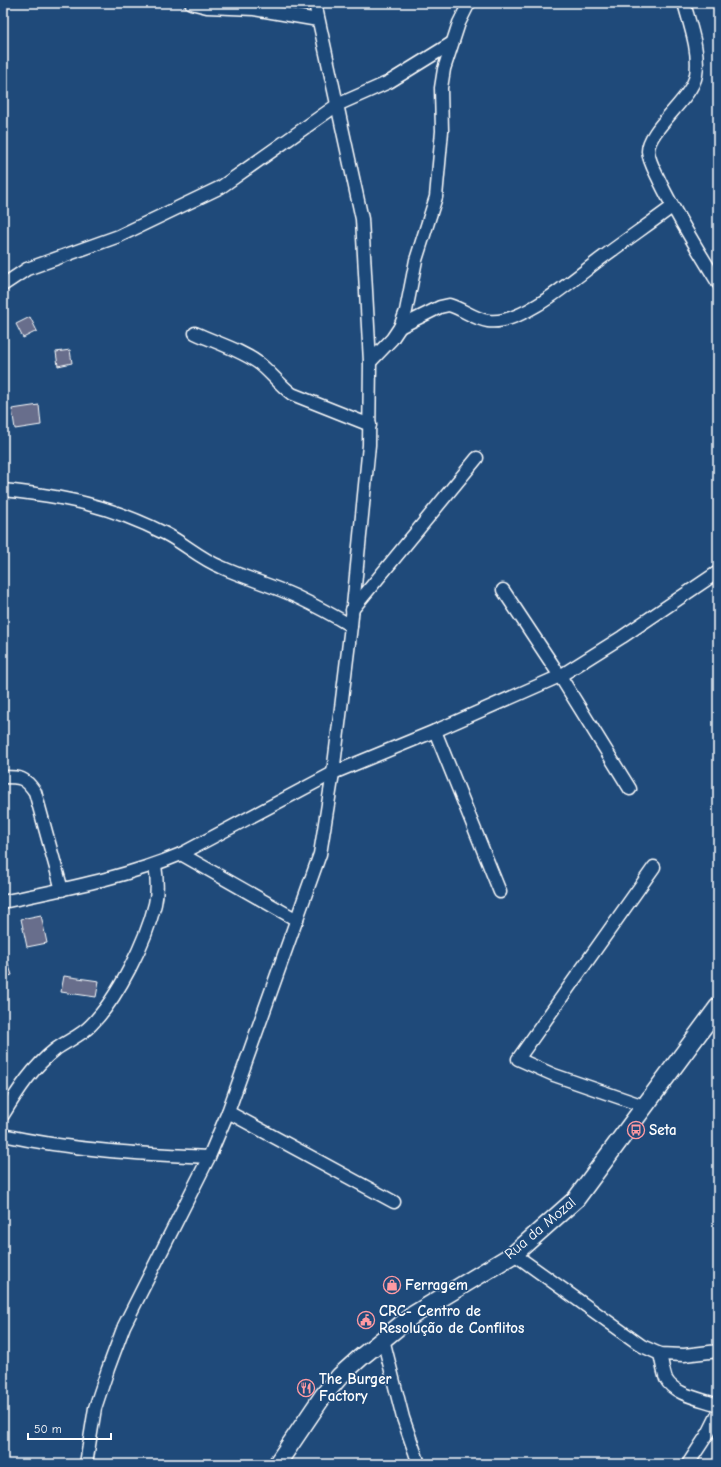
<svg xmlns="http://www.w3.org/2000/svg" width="721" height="1467" font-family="'Comic Neue',sans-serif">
	<rect width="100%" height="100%" fill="#1f4a7a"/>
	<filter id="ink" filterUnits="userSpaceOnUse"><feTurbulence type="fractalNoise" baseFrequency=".025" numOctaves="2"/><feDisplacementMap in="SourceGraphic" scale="8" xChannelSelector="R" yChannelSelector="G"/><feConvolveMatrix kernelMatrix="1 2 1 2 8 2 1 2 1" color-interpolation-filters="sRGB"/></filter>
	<g filter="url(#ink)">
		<!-- building -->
		<g fill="#676e8c" stroke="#fff">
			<path d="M30,317L37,331L23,338L16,324Z"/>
			<path d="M70,350L72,363L58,366L56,352Z"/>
			<path d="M39,405L41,425L15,429L12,409Z"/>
			<path d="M41,915L47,943L27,947L21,919Z"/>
			<path d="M6,957L12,975L3,978V958Z"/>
			<path d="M64,976L99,981L96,997L61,992Z"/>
		</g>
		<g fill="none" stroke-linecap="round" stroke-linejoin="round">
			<!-- street casing -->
			<g stroke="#fff" stroke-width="15">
				<g id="street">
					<path d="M191,3L207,7L254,9L318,20"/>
					<path d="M684,3C690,25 700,52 696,75C692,99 648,129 648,151C649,162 656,173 660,182C677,217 698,250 718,283"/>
					<path d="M3,285L27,269L119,236L221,187L337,105L389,82L452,43"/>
					<path d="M400,327L440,307L449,305C463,309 474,319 488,321C522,326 577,276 603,257C626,240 649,224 672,207"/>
					<path d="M195,333C217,343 241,350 260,364C271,373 280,385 292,394L370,425"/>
					<path d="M370,362L392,339L400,327L406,311L416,260L436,197L442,131L441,88L444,69L459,23L469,3"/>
					<path d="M3,490C64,496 111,506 166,534C185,544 201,559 221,567C245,578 271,585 295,596C314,605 333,615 351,626"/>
					<path d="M503,590L560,676L630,789"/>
					<path d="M352,610L477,458"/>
					<path d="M435,731L500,892"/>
					<path d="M3,777C20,777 25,777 35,792L62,890"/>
					<path d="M181,854L297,920"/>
					<path d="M3,902C63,889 124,878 181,854L333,773L435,731L560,676L622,637L718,572"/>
					<path d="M644,1106L554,1075L518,1059L654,867"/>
					<path d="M228,1112L394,1202"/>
					<path d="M3,1115C18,1090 33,1067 56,1049C67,1041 82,1035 91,1025C118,998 146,941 155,904C158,891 157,878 155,865"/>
					<path d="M3,1135C71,1150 139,1154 209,1157"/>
					<path d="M514,1254L642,1346L660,1354L684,1355L718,1351"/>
					<path d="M383,1339L403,1418L419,1464"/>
					<path d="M660,1354C662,1362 663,1371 666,1379C674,1395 702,1399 718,1405"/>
					<path d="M86,1464L95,1408L108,1369L124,1326L209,1157L228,1112L320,854L333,773L351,626L369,445L370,362L362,219L315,3"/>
					<path d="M688,1464L709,1432L718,1414"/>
				</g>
			</g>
			<!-- secondary casing -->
			<g stroke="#fff" stroke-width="20">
				<path id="secondary" d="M277,1464L323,1396L340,1376L360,1358L413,1315L514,1254L576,1199L718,1007"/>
			</g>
			<!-- street -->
			<use href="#street" stroke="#1f4a7a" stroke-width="12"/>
			<!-- secondary -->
			<use href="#secondary" stroke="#1f4a7a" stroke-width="17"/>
		</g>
	</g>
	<!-- icons -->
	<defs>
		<g id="bus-ring" transform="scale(0.9)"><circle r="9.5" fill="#1f4a7a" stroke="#ff9aa2" stroke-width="1.5"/><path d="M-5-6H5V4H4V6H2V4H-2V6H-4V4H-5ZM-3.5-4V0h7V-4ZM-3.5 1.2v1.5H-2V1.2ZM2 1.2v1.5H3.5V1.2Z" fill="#ff9aa2"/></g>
		<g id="shop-ring" transform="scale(0.9)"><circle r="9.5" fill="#1f4a7a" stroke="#ff9aa2" stroke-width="1.5"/><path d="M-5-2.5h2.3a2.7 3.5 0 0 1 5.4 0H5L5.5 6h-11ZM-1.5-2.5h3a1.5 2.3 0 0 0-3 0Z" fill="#ff9aa2"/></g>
		<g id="civic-ring" transform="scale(0.9)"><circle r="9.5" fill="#1f4a7a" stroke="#ff9aa2" stroke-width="1.5"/><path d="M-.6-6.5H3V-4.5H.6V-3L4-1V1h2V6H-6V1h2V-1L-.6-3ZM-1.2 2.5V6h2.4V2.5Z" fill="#ff9aa2"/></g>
		<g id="restaurant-ring" transform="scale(0.9)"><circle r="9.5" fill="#1f4a7a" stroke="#ff9aa2" stroke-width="1.5"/><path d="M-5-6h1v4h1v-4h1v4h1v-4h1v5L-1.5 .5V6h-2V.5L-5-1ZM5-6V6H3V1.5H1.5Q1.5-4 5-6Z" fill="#ff9aa2"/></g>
	</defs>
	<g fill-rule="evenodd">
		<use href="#bus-ring" x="636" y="1130"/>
		<use href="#shop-ring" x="392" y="1285"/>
		<use href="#civic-ring" x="366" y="1320"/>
		<use href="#restaurant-ring" x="306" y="1388"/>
	</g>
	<g text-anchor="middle" stroke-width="3" stroke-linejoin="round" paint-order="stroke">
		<!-- poi labels -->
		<g font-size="15" font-weight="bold" fill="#fff" stroke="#1f4a7a" text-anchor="start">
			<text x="649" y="1135">Seta</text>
			<text x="405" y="1290">Ferragem</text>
			<text x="379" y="1316">CRC- Centro de<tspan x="379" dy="17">Resolução de Conflitos</tspan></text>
			<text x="319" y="1384">The Burger<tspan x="319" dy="17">Factory</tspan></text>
		</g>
		<!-- street labels -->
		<g font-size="15" fill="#fff" stroke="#1f4a7a">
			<text transform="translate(540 1228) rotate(-40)" y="5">Rua da Mozal</text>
		</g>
	</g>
	<!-- margin -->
	<rect width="721" height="1467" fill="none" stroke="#1f4a7a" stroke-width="16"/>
	<rect x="8" y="8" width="705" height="1451" fill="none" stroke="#fff" stroke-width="1.5" filter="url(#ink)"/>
	<!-- scale -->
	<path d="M28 1433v6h83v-6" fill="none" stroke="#ffffff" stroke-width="2"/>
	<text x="34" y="1433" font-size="12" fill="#ffffff" stroke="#1f4a7a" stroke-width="3" paint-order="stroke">50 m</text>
</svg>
